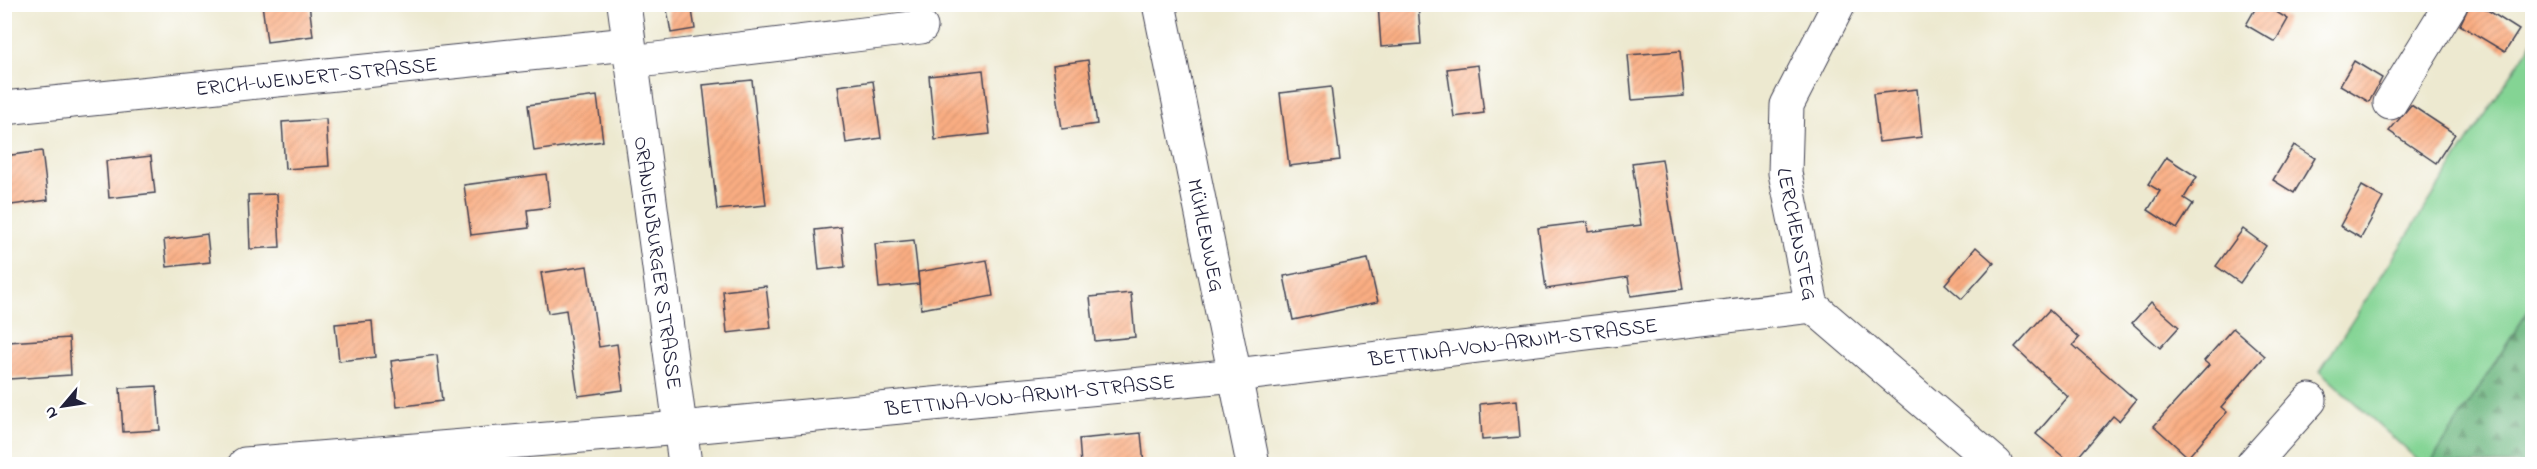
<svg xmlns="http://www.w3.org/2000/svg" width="2537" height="469" font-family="'Indie Flower',sans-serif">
	<defs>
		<pattern id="forest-firs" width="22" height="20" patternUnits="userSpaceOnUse" patternTransform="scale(1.5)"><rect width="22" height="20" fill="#6bb67e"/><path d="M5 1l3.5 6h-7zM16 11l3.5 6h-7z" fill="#589468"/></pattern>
		<pattern id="building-hatch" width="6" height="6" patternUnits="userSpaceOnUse" patternTransform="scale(1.5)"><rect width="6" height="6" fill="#faad82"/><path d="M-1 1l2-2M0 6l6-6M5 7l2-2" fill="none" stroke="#d69571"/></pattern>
	</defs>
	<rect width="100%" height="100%" fill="#fff"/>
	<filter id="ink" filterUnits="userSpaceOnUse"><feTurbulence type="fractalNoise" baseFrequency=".0167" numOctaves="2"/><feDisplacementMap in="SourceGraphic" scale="12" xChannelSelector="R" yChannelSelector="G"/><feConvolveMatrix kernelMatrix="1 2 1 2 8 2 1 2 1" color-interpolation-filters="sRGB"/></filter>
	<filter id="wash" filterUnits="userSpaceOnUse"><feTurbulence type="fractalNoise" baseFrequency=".008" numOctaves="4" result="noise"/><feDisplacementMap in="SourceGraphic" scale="24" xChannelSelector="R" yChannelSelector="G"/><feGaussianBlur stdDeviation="1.35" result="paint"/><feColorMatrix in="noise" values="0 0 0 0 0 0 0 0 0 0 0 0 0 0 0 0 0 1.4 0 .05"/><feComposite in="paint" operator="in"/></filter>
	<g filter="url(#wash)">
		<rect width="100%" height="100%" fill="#ede9d0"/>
		<!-- grass -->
		<path fill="#84d494" stroke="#537b68" stroke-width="1.5" d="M2532,42V305L2430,464H2422L2320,371Z"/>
		<!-- forest -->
		<path fill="url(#forest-firs)" stroke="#466c5c" stroke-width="1.5" d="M2532,305V464H2430Z"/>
		<g id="blocks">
			<!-- building -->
			<g fill="url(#building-hatch)">
				<path d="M262,4H309L313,36L267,42Z"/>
				<path d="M666,4H691L695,29L671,33Z"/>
				<path d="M1378,4H1418L1421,44L1381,47Z"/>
				<path d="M2258,4H2263L2288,19L2275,42L2246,25Z"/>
				<path d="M2470,4H2478L2519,30L2505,52L2460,25Z"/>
				<path d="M1680,51L1684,96L1632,100L1628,55Z"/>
				<path d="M1088,60L1097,124L1062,129L1053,65Z"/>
				<path d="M2354,61L2382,78L2369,102L2340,85Z"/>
				<path d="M1478,65L1484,113L1454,117L1447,69Z"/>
				<path d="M983,70L990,134L935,140L929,76Z"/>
				<path d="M752,80L766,205L717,210L703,85Z"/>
				<path d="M873,81L881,138L846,143L838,86Z"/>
				<path d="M1331,87L1340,160L1289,166L1280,93Z"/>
				<path d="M1917,89L1922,137L1879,142L1873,94Z"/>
				<path d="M597,96L603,141L534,151L528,105Z"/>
				<path d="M2411,105L2455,134L2436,163L2389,131Z"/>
				<path d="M326,119L329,166L285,169L282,122Z"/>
				<path d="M2294,145L2315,158L2294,193L2273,180Z"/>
				<path d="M42,151L48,200L4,206V156Z"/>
				<path d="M151,156L155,193L109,198L106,161Z"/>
				<path d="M2166,157L2197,177L2184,198L2193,204L2177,229L2148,210L2160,191L2148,184Z"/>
				<path d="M1662,159L1683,289L1631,296L1628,277L1546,289L1538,228L1587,222L1588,232L1641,225L1632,163Z"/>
				<path d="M546,174L550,207L527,210L529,228L471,235L464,185Z"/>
				<path d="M2362,186L2383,198L2361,238L2340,226Z"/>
				<path d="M277,194L280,247L250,249L248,195Z"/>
				<path d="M841,227L845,267L819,270L815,230Z"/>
				<path d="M2243,229L2266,246L2240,283L2216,266Z"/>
				<path d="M207,234L210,262L167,267L164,240Z"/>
				<path d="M914,240L919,284L879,288L875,244Z"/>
				<path d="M1976,247L1994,263L1962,299L1945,284Z"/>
				<path d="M1368,259L1378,302L1293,320L1284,276Z"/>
				<path d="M987,260L993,296L921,309L918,272Z"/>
				<path d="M587,266L599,347L617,344L623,390L578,396L566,310L548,313L541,273Z"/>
				<path d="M766,286L771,328L727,333L723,291Z"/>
				<path d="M1131,293L1135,337L1095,341L1090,297Z"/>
				<path d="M2151,302L2179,327L2160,348L2132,323Z"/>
				<path d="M2049,310L2079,338L2073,345L2136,400L2119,421L2113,416L2072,464L2036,434L2068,397L2015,347Z"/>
				<path d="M372,321L375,357L339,361L335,324Z"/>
				<path d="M2233,328L2265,356L2221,407L2227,412L2188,457L2154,426L2209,365L2204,361Z"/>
				<path d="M69,338L71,375L9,379L8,342Z"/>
				<path d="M437,355L442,401L397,407L391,361Z"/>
				<path d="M157,386L160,430L123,432L120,388Z"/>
				<path d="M1517,400L1520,437L1482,440L1480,404Z"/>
				<path d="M1141,433L1144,465H1081L1079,439Z"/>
			</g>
		</g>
	</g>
	<g filter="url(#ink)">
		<use href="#blocks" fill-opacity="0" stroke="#404051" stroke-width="1.5"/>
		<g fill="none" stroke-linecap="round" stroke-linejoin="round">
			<!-- minor casing -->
			<g stroke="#404051" stroke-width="35">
				<g id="minor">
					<path id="s1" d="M624,4L685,464"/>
					<path id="s2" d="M1159,4L1253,464"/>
					<path id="s3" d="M1839,4L1787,105L1785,173L1812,306L1996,464"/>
					<path d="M631,62L921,27"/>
					<path d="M2390,103L2451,4"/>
					<path id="s4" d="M4,108L628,44"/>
					<path id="s5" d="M245,464L680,428L1236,375L1812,306"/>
					<path d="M2253,464L2310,400"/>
				</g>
			</g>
			<!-- minor -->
			<use href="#minor" stroke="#fff" stroke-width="33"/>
		</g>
	</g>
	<g text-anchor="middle" stroke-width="5" stroke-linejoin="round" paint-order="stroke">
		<!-- street labels -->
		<g font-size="21" fill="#22223b" stroke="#fff">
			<text dy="7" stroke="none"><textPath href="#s4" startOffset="314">ERICH-WEINERT-STRASSE</textPath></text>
			<text dy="7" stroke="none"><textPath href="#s2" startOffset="236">MÜHLENWEG</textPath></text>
			<text dy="7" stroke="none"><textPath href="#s3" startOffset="244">LERCHENSTEG</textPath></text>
			<text dy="7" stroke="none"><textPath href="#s1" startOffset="261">ORANIENBURGER STRASSE</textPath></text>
			<text dy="7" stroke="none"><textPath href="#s5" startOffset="1274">BETTINA-VON-ARNIM-STRASSE</textPath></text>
			<text dy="7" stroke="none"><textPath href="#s5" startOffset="788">BETTINA-VON-ARNIM-STRASSE</textPath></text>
		</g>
	</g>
	<!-- margin -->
	<rect width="2537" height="469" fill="none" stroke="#fff" stroke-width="24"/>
	<!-- north arrow -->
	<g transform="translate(63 406) rotate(241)" stroke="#ffffff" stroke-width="4.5" paint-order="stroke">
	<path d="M0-4.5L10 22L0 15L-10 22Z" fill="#22223b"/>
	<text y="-9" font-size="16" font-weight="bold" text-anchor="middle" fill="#22223b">N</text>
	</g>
</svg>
